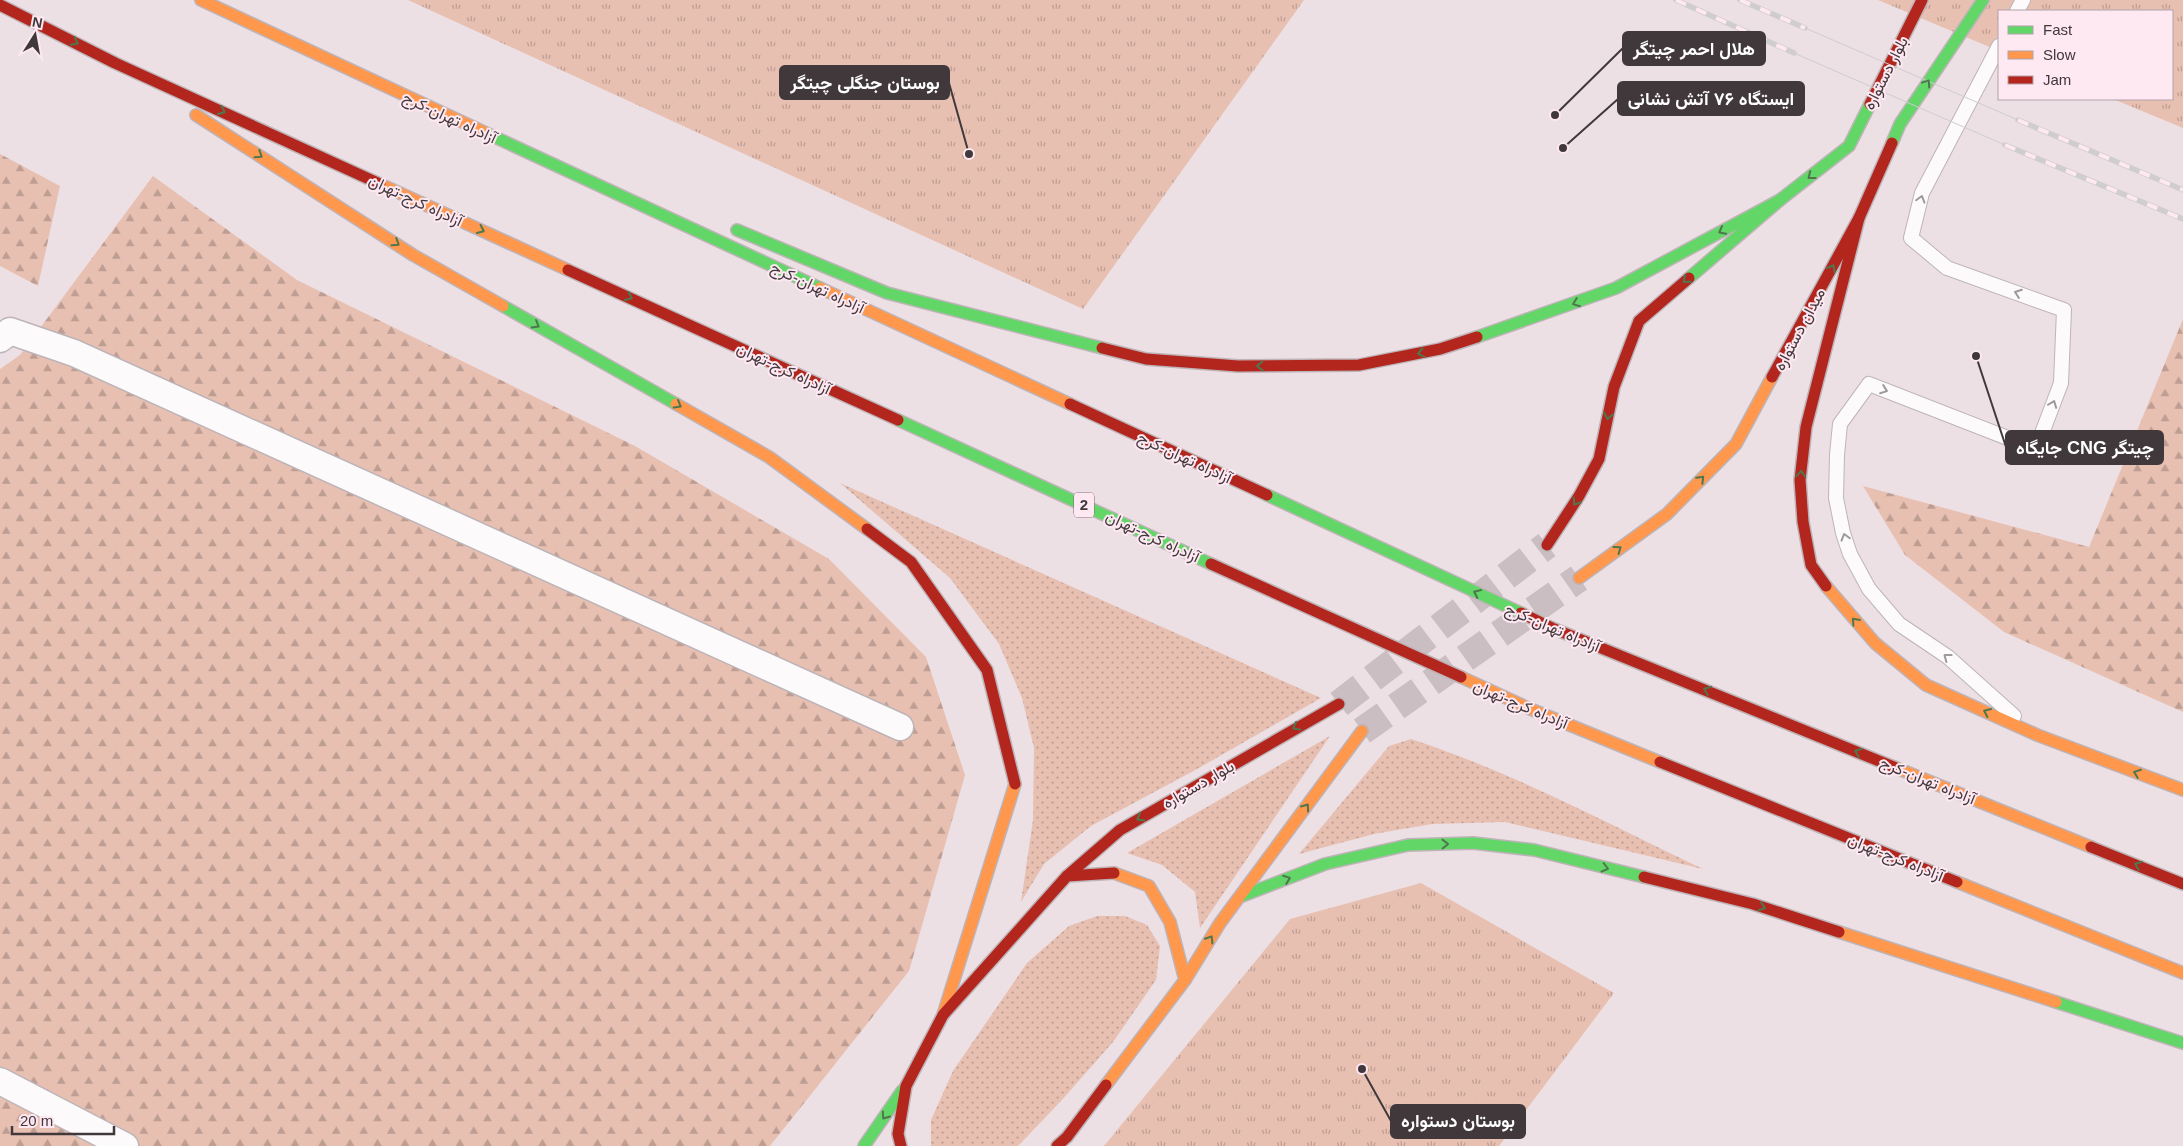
<svg xmlns="http://www.w3.org/2000/svg" width="2183" height="1146" font-family="Helvetica,Vazirmatn,sans-serif">
	<defs>
		<pattern id="grass-dots" width="8" height="8" patternUnits="userSpaceOnUse" patternTransform="scale(1.25)"><rect width="8" height="8" fill="#e8c0b2"/><path d="M2 2h.1M6 6h.1" fill="none" stroke="#be9d92" stroke-width="1.8" stroke-linecap="round"/></pattern>
		<pattern id="forest-firs" width="22" height="20" patternUnits="userSpaceOnUse" patternTransform="scale(1.25)"><rect width="22" height="20" fill="#e8c0b2"/><path d="M5 1l3.5 6h-7zM16 11l3.5 6h-7z" fill="#be9d92"/></pattern>
		<pattern id="park-tufts" width="24" height="20" patternUnits="userSpaceOnUse" patternTransform="scale(1.25)"><rect width="24" height="20" fill="#e8c0b2"/><path d="M3 7l-1-3M5 7V3M7 7l1-3M15 17l-1-3M17 17v-4M19 17l1-3" fill="none" stroke="#be9d92"/></pattern>
	</defs>
	<rect width="100%" height="100%" fill="#ece0e5"/>
	<!-- grass -->
	<g fill="url(#grass-dots)">
		<path d="M840,483L1321,698L1199,768L1091,826L1044,864L1021,902L1033,820L1034,748L1022,698L999,644L950,578Z"/>
		<path d="M1330,736L1200,928L1195,892L1162,865L1127,853Z"/>
		<path d="M1411,739C1512,772 1607,823 1703,869L1505,822L1432,824L1374,834L1299,854L1389,746Z"/>
		<path d="M1097,916H1125L1147,925L1160,946L1156,980L1113,1042L1061,1101L1018,1146H931V1120L953,1071L1027,963L1069,926Z"/>
	</g>
	<!-- forest -->
	<g fill="url(#forest-firs)">
		<path d="M0,154L60,186L38,286L0,266Z"/>
		<path d="M153,176L297,280L635,446L829,559L926,657L965,775L909,971L770,1146H0V369L20,355Z"/>
		<path d="M2183,319V712L2004,632L1905,555L1863,486L2089,547Z"/>
	</g>
	<!-- park -->
	<g fill="url(#park-tufts)">
		<path d="M408,0H1304L1083,309Z"/>
		<path d="M1878,0H2183V128L2113,99H2172V11H1999V51Z"/>
		<path d="M1421,883L1614,993L1499,1146H1104L1290,919Z"/>
	</g>
	<g fill="none" stroke-linecap="round" stroke-linejoin="round">
		<!-- secondary-tunnel -->
		<g stroke="#cabec3" stroke-width="28" stroke-dasharray="28 14" stroke-linecap="butt">
			<path d="M1339,704L1547,545"/>
			<path d="M1362,731L1579,578"/>
		</g>
		<!-- lane casing -->
		<g stroke="#beb4b8" stroke-width="16">
			<g id="lane">
				<path d="M2017,11L2023,0"/>
				<path d="M1999,46L1922,193L1911,238L1947,268L2064,310L2061,383L2036,449L1869,384L1840,424L1837,455L1836,498L1843,533L1850,554L1869,589L1899,624L1948,657L2014,716"/>
			</g>
		</g>
		<!-- street casing -->
		<g stroke="#beb4b8" stroke-width="29">
			<g id="street">
				<path d="M0,339L10,331L74,353L900,727"/>
				<path d="M0,1081L125,1146"/>
			</g>
		</g>
		<!-- fast casing -->
		<g stroke="#beb4b8" stroke-width="14">
			<g id="fast">
				<path d="M486,133L820,288"/>
				<path d="M1892,143L1900,124L1983,0"/>
				<path d="M737,230L887,293L1102,348"/>
				<path d="M1689,278L1780,200L1849,146L1870,104"/>
				<path d="M503,306L676,404"/>
				<path d="M1477,337L1616,288L1780,200"/>
				<path d="M898,420L1211,564"/>
				<path d="M1267,495L1521,613"/>
				<path d="M1242,896L1325,864L1408,845L1473,843L1534,850L1644,877"/>
				<path d="M2056,1002L2183,1043"/>
				<path d="M864,1146L902,1091"/>
			</g>
		</g>
		<!-- slow casing -->
		<g stroke="#beb4b8" stroke-width="14">
			<g id="slow">
				<path d="M201,0L486,133"/>
				<path d="M196,115L413,255L503,306"/>
				<path d="M380,184L568,270"/>
				<path d="M820,288L1070,404"/>
				<path d="M676,404L769,457L867,529"/>
				<path d="M1579,578L1667,514L1736,444L1772,377"/>
				<path d="M1826,586L1875,643L1926,685L2037,735L2183,790"/>
				<path d="M1461,677L1528,708L1660,762"/>
				<path d="M1894,767L2091,847"/>
				<path d="M1957,882L2183,973"/>
				<path d="M1839,932L2056,1002"/>
				<path d="M1185,980L1220,923L1362,731"/>
				<path d="M943,1015L1015,784"/>
				<path d="M1106,1085L1185,980L1170,922L1149,886L1114,873"/>
			</g>
		</g>
		<!-- jam casing -->
		<g stroke="#beb4b8" stroke-width="14">
			<g id="jam">
				<path d="M0,5L115,63L380,184"/>
				<path d="M1870,104L1922,0"/>
				<path d="M568,270L898,420"/>
				<path d="M1102,348L1146,359L1238,366L1359,365L1440,349L1477,337"/>
				<path d="M1772,377L1859,218L1892,143"/>
				<path d="M1070,404L1267,495"/>
				<path d="M867,529L911,562L987,670L1015,784"/>
				<path d="M1547,545L1579,496L1599,459L1614,387L1639,321L1689,278"/>
				<path d="M1211,564L1461,677"/>
				<path d="M1826,586L1811,565L1803,522L1800,480L1806,427L1859,218"/>
				<path d="M1521,613L1552,628L1894,767"/>
				<path d="M1660,762L1957,882"/>
				<path d="M2091,847L2183,884"/>
				<path d="M1067,876L1120,830L1339,704"/>
				<path d="M1644,877L1753,904L1839,932"/>
				<path d="M901,1146L898,1134L906,1086L943,1015L1067,876L1114,873"/>
				<path d="M1057,1146L1067,1137L1106,1085"/>
			</g>
		</g>
		<!-- lane -->
		<use href="#lane" stroke="#fcfafb" stroke-width="14"/>
		<!-- street -->
		<use href="#street" stroke="#fcfafb" stroke-width="26"/>
		<!-- fast -->
		<use href="#fast" stroke="#63d668" stroke-width="11"/>
		<!-- slow -->
		<use href="#slow" stroke="#ff974d" stroke-width="11"/>
		<!-- jam -->
		<use href="#jam" stroke="#b3261e" stroke-width="11"/>
		<!-- tram -->
		<g stroke="#d0cdce" stroke-width="1">
			<path d="M1805,28L2018,120"/>
			<path d="M1794,53L2005,145"/>
		</g>
		<!-- rail casing -->
		<g stroke="#d0cdce" stroke-width="5.5">
			<g id="rail">
				<path d="M1676,0L1794,53"/>
				<path d="M1740,0L1805,28"/>
				<path d="M2018,120L2183,190"/>
				<path d="M2005,145L2183,219"/>
			</g>
		</g>
		<!-- rail -->
		<use href="#rail" stroke="#fee8f1" stroke-width="4" stroke-dasharray="11" stroke-linecap="butt"/>
	</g>
	<!-- one-way arrows -->
	<defs><path id="oneway-chevron" d="M-2-3.5L2.5 0L-2 3.5" fill="none" stroke-width="1.6" stroke-linecap="round" stroke-linejoin="round" transform="scale(1.25)"/></defs>
	<g stroke="#4f774e">
		<use href="#oneway-chevron" transform="translate(75 42) rotate(27)"/>
		<use href="#oneway-chevron" transform="translate(1927 83) rotate(-56)"/>
		<use href="#oneway-chevron" transform="translate(222 111) rotate(25)"/>
		<use href="#oneway-chevron" transform="translate(259 155) rotate(33)"/>
		<use href="#oneway-chevron" transform="translate(1811 176) rotate(142)"/>
		<use href="#oneway-chevron" transform="translate(481 230) rotate(25)"/>
		<use href="#oneway-chevron" transform="translate(1722 231) rotate(152)"/>
		<use href="#oneway-chevron" transform="translate(396 243) rotate(33)"/>
		<use href="#oneway-chevron" transform="translate(1832 268) rotate(-61)"/>
		<use href="#oneway-chevron" transform="translate(1686 280) rotate(139)"/>
		<use href="#oneway-chevron" transform="translate(629 297) rotate(25)"/>
		<use href="#oneway-chevron" transform="translate(1576 303) rotate(159)"/>
		<use href="#oneway-chevron" transform="translate(536 325) rotate(30)"/>
		<use href="#oneway-chevron" transform="translate(1421 353) rotate(169)"/>
		<use href="#oneway-chevron" transform="translate(1260 366) rotate(179)"/>
		<use href="#oneway-chevron" transform="translate(678 405) rotate(30)"/>
		<use href="#oneway-chevron" transform="translate(1608 416) rotate(101)"/>
		<use href="#oneway-chevron" transform="translate(1801 474) rotate(-86)"/>
		<use href="#oneway-chevron" transform="translate(1701 479) rotate(-45)"/>
		<use href="#oneway-chevron" transform="translate(1576 502) rotate(123)"/>
		<use href="#oneway-chevron" transform="translate(1618 549) rotate(-36)"/>
		<use href="#oneway-chevron" transform="translate(1477 593) rotate(-155)"/>
		<use href="#oneway-chevron" transform="translate(1855 621) rotate(-132)"/>
		<use href="#oneway-chevron" transform="translate(1707 690) rotate(-158)"/>
		<use href="#oneway-chevron" transform="translate(1987 712) rotate(-155)"/>
		<use href="#oneway-chevron" transform="translate(1296 727) rotate(151)"/>
		<use href="#oneway-chevron" transform="translate(1858 752) rotate(-158)"/>
		<use href="#oneway-chevron" transform="translate(2137 773) rotate(-159)"/>
		<use href="#oneway-chevron" transform="translate(1306 807) rotate(-54)"/>
		<use href="#oneway-chevron" transform="translate(1140 818) rotate(150)"/>
		<use href="#oneway-chevron" transform="translate(1445 844) rotate(-1)"/>
		<use href="#oneway-chevron" transform="translate(2138 865) rotate(-158)"/>
		<use href="#oneway-chevron" transform="translate(1605 868) rotate(14)"/>
		<use href="#oneway-chevron" transform="translate(1287 879) rotate(-21)"/>
		<use href="#oneway-chevron" transform="translate(1762 907) rotate(18)"/>
		<use href="#oneway-chevron" transform="translate(1210 939) rotate(-58)"/>
		<use href="#oneway-chevron" transform="translate(885 1116) rotate(125)"/>
	</g>
	<g stroke="#9e999c">
		<use href="#oneway-chevron" transform="translate(1921 199) rotate(-74)"/>
		<use href="#oneway-chevron" transform="translate(2018 293) rotate(-160)"/>
		<use href="#oneway-chevron" transform="translate(1884 390) rotate(21)"/>
		<use href="#oneway-chevron" transform="translate(2053 404) rotate(-69)"/>
		<use href="#oneway-chevron" transform="translate(1845 537) rotate(-106)"/>
		<use href="#oneway-chevron" transform="translate(1947 657) rotate(-143)"/>
	</g>
	<g text-anchor="middle" stroke-width="4" stroke-linejoin="round" paint-order="stroke">
		<!-- shield labels -->
		<rect fill="#fee8f1" stroke="#7a6d72" stroke-width="1" x="1074" y="492.5" width="20" height="25" rx="4"/>
		<g font-size="15" font-weight="bold" fill="#41383c">
			<text x="1084" y="510">2</text>
		</g>
		<!-- street labels -->
		<g font-size="16" fill="#41383c" stroke="#fee8f1">
			<text transform="translate(1885 73) rotate(-63)" y="6">بلوار دستواره</text>
			<text transform="translate(450 117) rotate(25)" y="6">آزادراه تهران-کرج</text>
			<text transform="translate(416 200) rotate(25)" y="6">آزادراه کرج-تهران</text>
			<text transform="translate(818 287) rotate(25)" y="6">آزادراه تهران-کرج</text>
			<text transform="translate(1799 329) rotate(-62)" y="6">میدان دستواره</text>
			<text transform="translate(784 368) rotate(25)" y="6">آزادراه کرج-تهران</text>
			<text transform="translate(1185 457) rotate(25)" y="6">آزادراه تهران-کرج</text>
			<text transform="translate(1153 536) rotate(25)" y="6">آزادراه کرج-تهران</text>
			<text transform="translate(1553 627) rotate(23)" y="6">آزادراه تهران-کرج</text>
			<text transform="translate(1521 704) rotate(23)" y="6">آزادراه کرج-تهران</text>
			<text transform="translate(1928 780) rotate(22)" y="6">آزادراه تهران-کرج</text>
			<text transform="translate(1198 784) rotate(-30)" y="6">بلوار دستواره</text>
			<text transform="translate(1896 857) rotate(22)" y="6">آزادراه کرج-تهران</text>
		</g>
	</g>
	<!-- callouts -->
	<path fill="none" stroke="#41383c" stroke-width="2" d="M1555 115L1623 48M969 154L949 83M1563 148L1618 99M1976 356L2006 447M1362 1069L1391 1121"/>
	<g fill="#41383c" stroke="#fee8f1" stroke-width="2">
		<circle cx="1555" cy="115" r="5"/>
		<circle cx="969" cy="154" r="5"/>
		<circle cx="1563" cy="148" r="5"/>
		<circle cx="1976" cy="356" r="5"/>
		<circle cx="1362" cy="1069" r="5"/>
	</g>
	<g fill="#41383c" stroke="#41383c" stroke-width="2">
		<rect x="1623" y="32" width="142" height="33" rx="5"/>
		<rect x="780" y="66" width="169" height="33" rx="5"/>
		<rect x="1618" y="82" width="186" height="33" rx="5"/>
		<rect x="2006" y="431" width="157" height="33" rx="5"/>
		<rect x="1391" y="1105" width="134" height="33" rx="5"/>
	</g>
	<g font-size="18" text-anchor="middle" font-weight="bold" fill="#fff">
		<text x="1694" y="55">هلال احمر چیتگر</text>
		<text x="865" y="89">بوستان جنگلی چیتگر</text>
		<text x="1711" y="105">ایستگاه ۷۶ آتش نشانی</text>
		<text x="2085" y="454">جایگاه CNG چیتگر</text>
		<text x="1458" y="1127">بوستان دستواره</text>
	</g>
	<!-- legend -->
	<rect x="1998" y="10" width="175" height="90" fill="#fee8f1" stroke="#b2a2a9"/>
	<rect x="2008" y="26" width="25" height="8" fill="#63d668" stroke="#b2a2a9"/>
	<text x="2043" y="35" font-size="15" fill="#41383c">Fast</text>
	<rect x="2008" y="51" width="25" height="8" fill="#ff974d" stroke="#b2a2a9"/>
	<text x="2043" y="60" font-size="15" fill="#41383c">Slow</text>
	<rect x="2008" y="76" width="25" height="8" fill="#b3261e" stroke="#b2a2a9"/>
	<text x="2043" y="85" font-size="15" fill="#41383c">Jam</text>
	<!-- north arrow -->
	<g transform="translate(35 35) rotate(11)" stroke="#fee8f1" stroke-width="4" paint-order="stroke">
	<path d="M0-4L9 19L0 12L-9 19Z" fill="#41383c"/>
	<text y="-8" font-size="14" font-weight="bold" text-anchor="middle" fill="#41383c">N</text>
	</g>
	<!-- scale -->
	<path d="M12 1126v8h102v-8" fill="none" stroke="#41383c" stroke-width="2.5"/>
	<text x="20" y="1126" font-size="15" fill="#41383c" stroke="#fee8f1" stroke-width="4" paint-order="stroke">20 m</text>
</svg>
